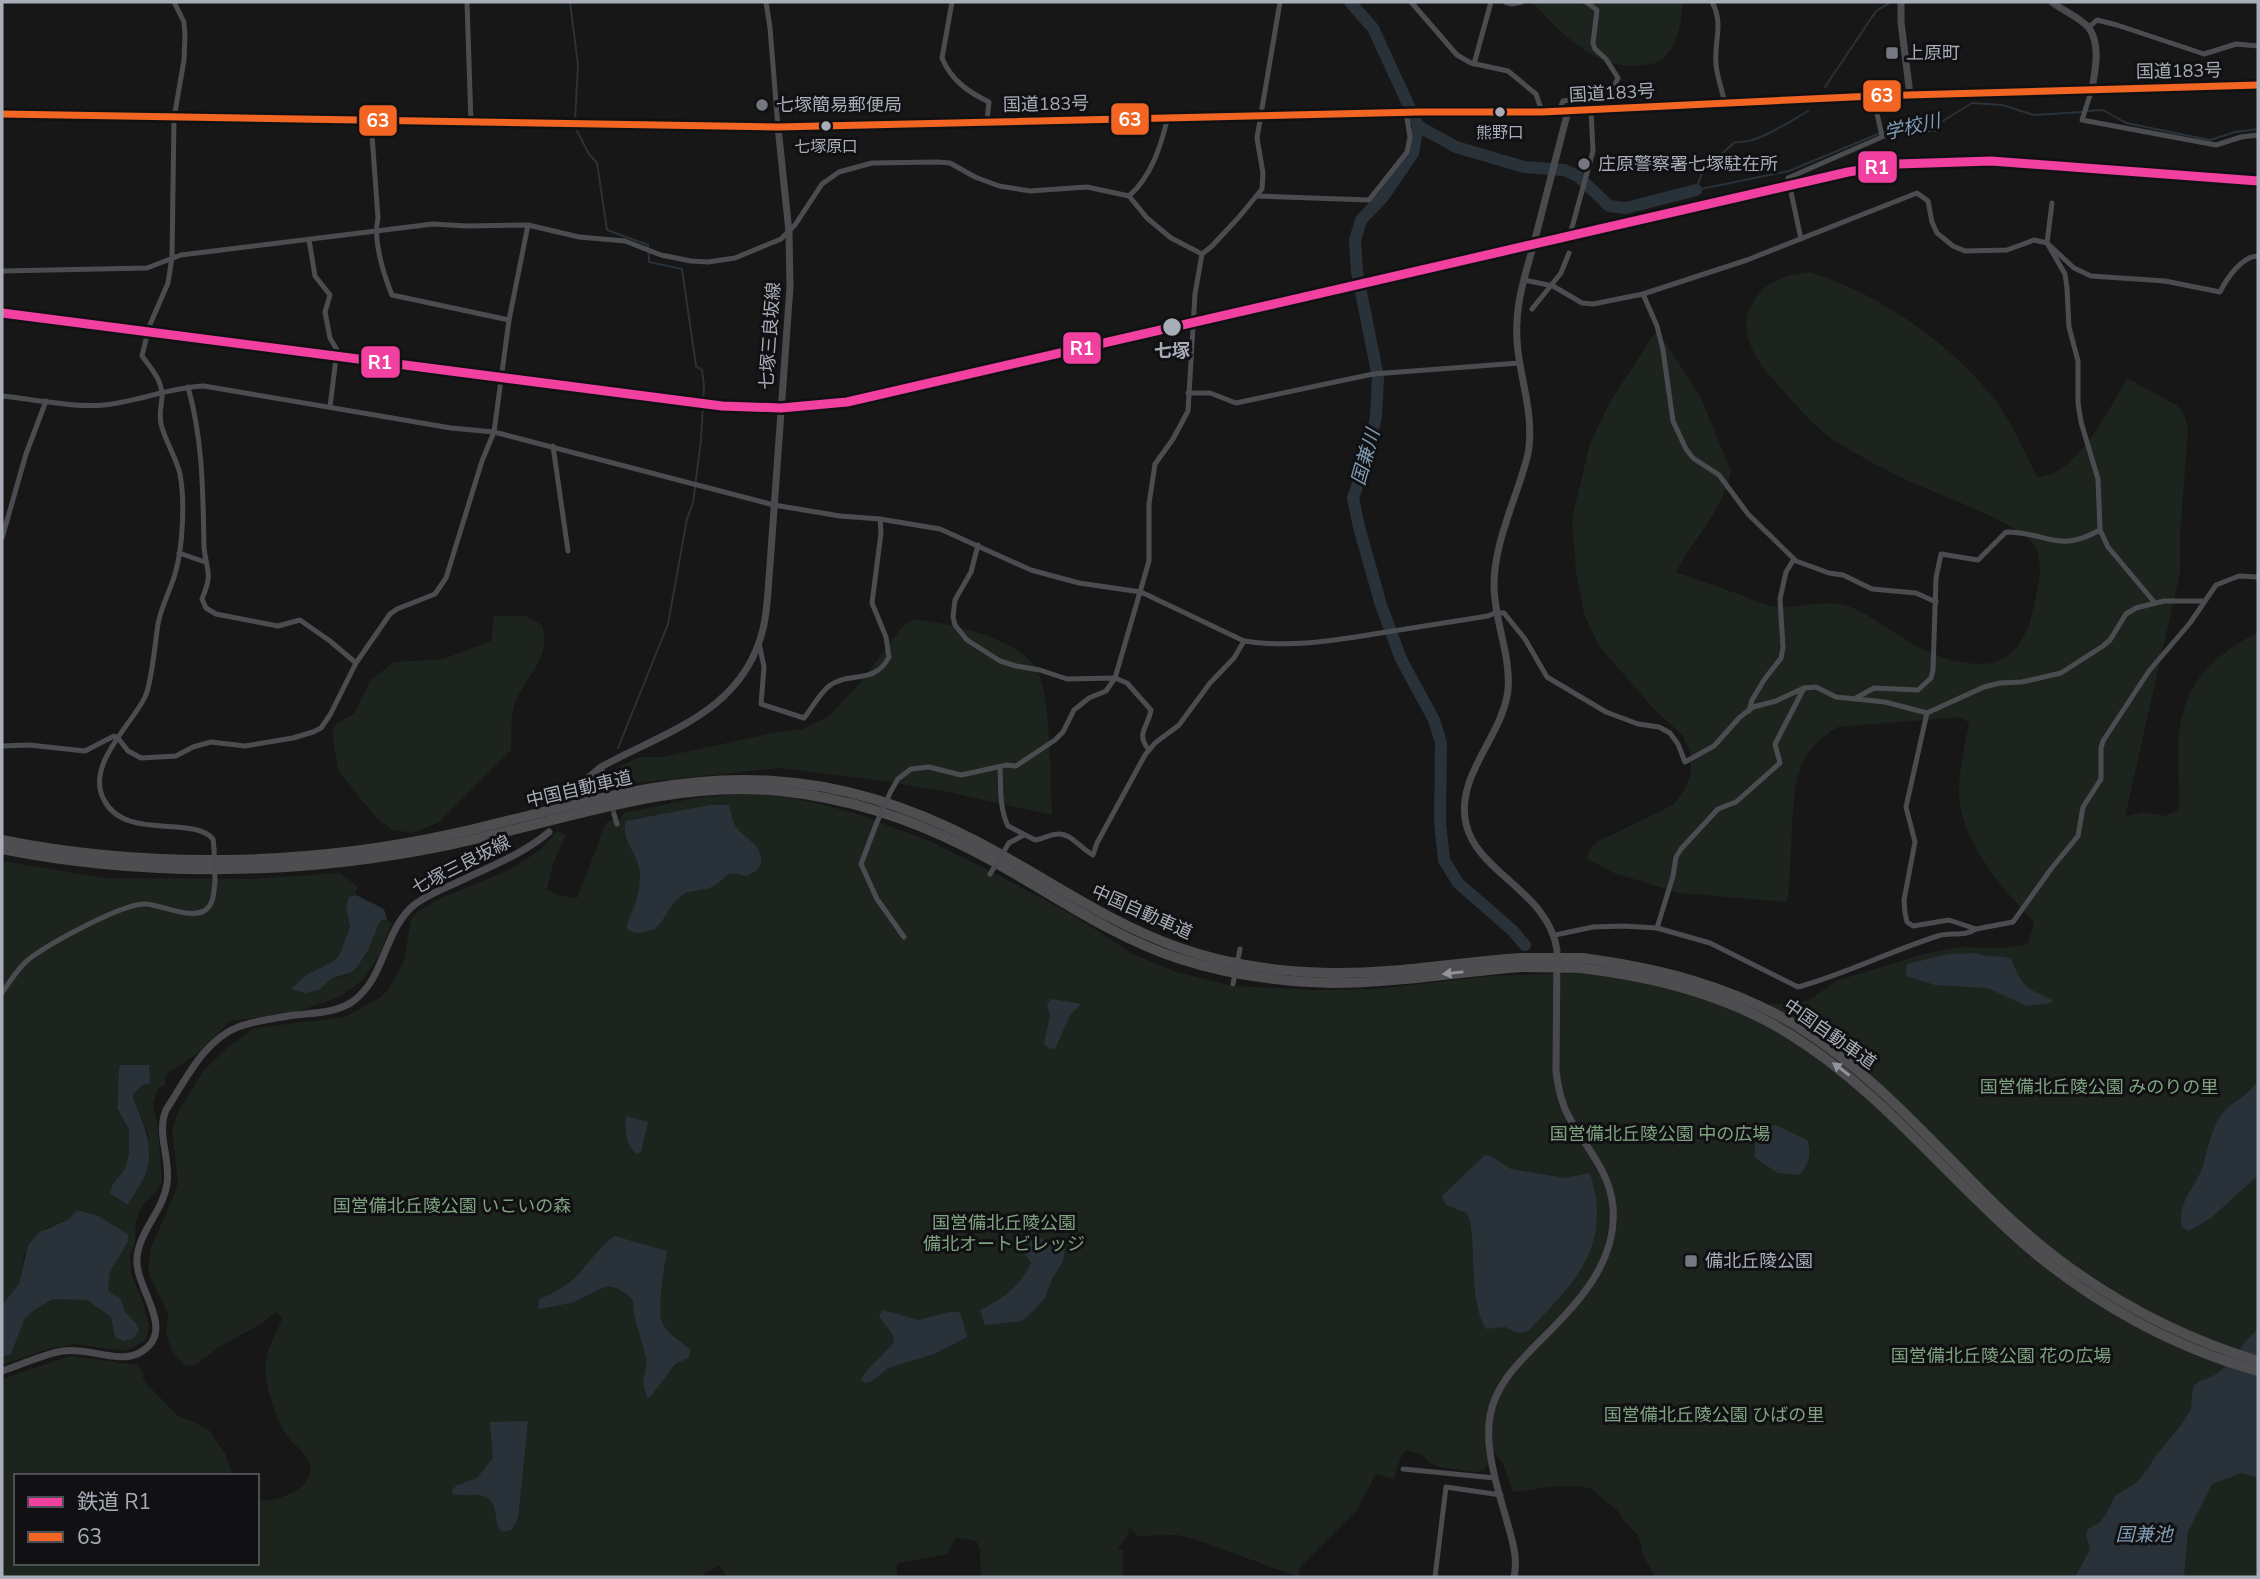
<svg xmlns="http://www.w3.org/2000/svg" width="2260" height="1579" font-family="'Nunito Sans','Noto Sans JP',sans-serif">
	<rect width="100%" height="100%" fill="#171717"/>
	<!-- green -->
	<g fill="#1d241e" fill-rule="evenodd">
		<path d="M1532,2H1683V3C1681,22 1678,51 1658,62C1654,64 1646,64 1642,65C1598,73 1559,31 1532,2Z"/>
		<path d="M1809,272C1878,292 1962,350 2002,410C2016,431 2026,455 2037,477C2076,477 2110,408 2127,378L2176,405L2184,413L2188,429L2180,536V572L2125,817L2144,812L2164,816L2179,810C2180,785 2177,759 2179,734C2185,680 2213,657 2258,632V1577H1655L1642,1553L1640,1540L1635,1532L1625,1522L1618,1511L1591,1489L1581,1486L1548,1487L1513,1492L1503,1463L1488,1446L1490,1462L1483,1471L1473,1472L1441,1467L1429,1463L1423,1455L1406,1450L1400,1459L1394,1479L1376,1474L1357,1510L1299,1568V1577L1191,1538L1177,1535L1138,1536L1130,1528L1126,1538L1118,1548L1123,1551V1577H981L980,1548L976,1541L956,1537L948,1554L898,1563L896,1567L898,1577H727L719,1565L700,1577H2V1379L70,1356L138,1365L143,1373V1380L179,1417L192,1421L209,1430L226,1455L233,1476H16V1563H257V1501C275,1502 314,1490 310,1467C309,1455 295,1446 288,1437C275,1419 263,1381 266,1360C268,1346 277,1332 282,1319L276,1312L261,1324L219,1347L196,1365L186,1366L172,1352L166,1333L168,1313L150,1277L148,1268L151,1248L176,1190L178,1180L172,1131L178,1112L203,1071L228,1047L254,1028L345,1017L381,997L388,990L404,961L409,931L412,918L419,911L437,900L509,870L540,850L557,831L566,835L553,864L547,889L558,895L577,898L606,823L614,819L619,820L624,813L695,798L748,793L774,795L812,802L854,813L927,840L990,871L1073,915L1133,954L1176,972L1233,986L1313,990L1377,989L1490,976L1581,973L1622,978L1683,991L1730,1008L1808,1001L1836,981L1924,954L1959,947L2001,948L2028,944L2034,922C2004,890 1967,849 1960,804C1956,778 1965,748 1969,723L1961,717L1838,727C1795,752 1795,781 1792,826C1791,850 1790,874 1788,898L1786,902L1679,893L1614,873L1587,859L1591,847L1597,842L1673,805L1684,791L1691,774V755L1683,736L1654,709L1599,646L1584,614L1576,571L1572,519L1590,443L1611,400L1657,330L1700,396L1731,471C1724,509 1693,539 1676,572C1697,580 1719,587 1741,595C1750,598 1761,604 1770,606C1795,610 1820,599 1844,605C1860,609 1873,619 1886,627C1918,648 1943,664 1983,664C2012,663 2027,637 2033,611C2037,592 2046,561 2033,544C2018,522 1929,491 1902,478C1881,468 1861,456 1841,445C1816,430 1792,401 1773,379C1757,362 1738,332 1750,308C1763,282 1781,276 1809,272Z"/>
		<path d="M494,616H526L542,625C552,656 528,674 516,700C510,713 512,735 511,750L439,822L413,833L393,830L377,819L338,770L332,731L337,723L354,714L371,680L394,662L443,659L491,641Z"/>
		<path d="M914,619C950,624 1011,636 1034,665C1052,688 1050,783 1052,815L948,792L884,781L780,768L615,785L611,770L640,757H662L773,733L803,729L829,716L860,683L902,627Z"/>
		<path d="M2,861L105,878L252,879L340,873L357,886L356,895L349,897L346,907L350,927L339,956L332,962L306,975C320,976 339,981 351,973C363,965 373,937 379,924L382,920H387L392,923L379,956L363,980L341,996L297,1012L230,1021L201,1051L167,1074L164,1086L158,1088L153,1104L158,1128L162,1182L158,1190L143,1204L139,1213L136,1222L135,1242L130,1255L131,1274L143,1302L149,1326L146,1340L126,1351L74,1344L45,1350L2,1365V1357L11,1354L25,1318L36,1309L53,1299L87,1300L111,1317L115,1337L134,1323L121,1303L108,1291L110,1271L128,1242L96,1215L78,1210L69,1219L46,1228L24,1255L23,1270L19,1284L2,1305ZM148,1065L144,1084L133,1093V1098L148,1134L147,1172L128,1205L113,1184L125,1169L129,1155V1130L117,1109L120,1096Z"/>
	</g>
	<!-- water -->
	<g fill="#2a3239">
		<path d="M710,805H729C731,812 732,821 736,827C746,841 762,842 761,863L756,871L747,876C723,870 731,875 714,886C705,891 691,889 682,895C669,904 666,919 655,929C646,932 635,936 627,928C627,920 631,915 634,907C638,898 640,884 640,874C640,854 620,842 626,821Z"/>
		<path d="M356,895L384,909L387,920H382L379,924L368,950L358,966L351,973L332,978L319,990L305,993L291,989L306,975L332,962L339,956L350,927L346,907L349,897Z"/>
		<path d="M1976,953C1987,959 2000,954 2011,959C2022,986 2026,989 2052,1000V1003L2026,1006L1988,988L1935,985L1906,976L1907,964L1949,954Z"/>
		<path d="M1052,999L1081,1004L1070,1015L1055,1049L1049,1048L1044,1044L1050,1016L1047,1003Z"/>
		<path d="M120,1065H149L150,1084H144L133,1094V1098C142,1121 154,1144 147,1170C145,1178 133,1196 128,1205L110,1193L113,1184L125,1169L129,1155V1130L117,1108C120,1094 117,1080 120,1065Z"/>
		<path d="M2258,1081V1175L2211,1218L2189,1231L2182,1227C2176,1203 2196,1187 2203,1166C2208,1148 2211,1130 2222,1114C2230,1103 2238,1102 2247,1093C2251,1090 2254,1085 2258,1081Z"/>
		<path d="M626,1116L648,1122L641,1152L636,1154C625,1143 625,1130 626,1116Z"/>
		<path d="M1776,1125L1807,1140C1812,1153 1809,1165 1799,1175L1778,1173L1755,1158C1754,1144 1755,1137 1764,1127Z"/>
		<path d="M1489,1155L1511,1169L1565,1178L1590,1173C1613,1247 1575,1282 1528,1331L1519,1333L1505,1327L1486,1329C1469,1302 1476,1253 1470,1221L1467,1213L1446,1205L1442,1196L1484,1156Z"/>
		<path d="M77,1210L96,1215L128,1234V1242L110,1271L108,1291L120,1298L125,1311L137,1325L139,1330L134,1338L124,1341L115,1337L111,1317L87,1300L53,1299L36,1309L25,1318L11,1354L2,1357V1305L19,1284L28,1246L38,1233L69,1219Z"/>
		<path d="M1034,1235L1065,1249L1063,1261L1052,1279L1045,1298L1033,1311L1022,1321L985,1325L980,1310C1003,1299 1020,1286 1031,1263L1024,1253Z"/>
		<path d="M614,1236L667,1251C664,1266 657,1309 662,1322C667,1334 680,1341 690,1349V1354L688,1358L675,1364L651,1396L647,1398L643,1382L647,1362L634,1314L633,1300L629,1296L617,1288L607,1286L571,1303L538,1309L539,1299C581,1284 583,1262 614,1236Z"/>
		<path d="M883,1310L919,1320L949,1312H960L967,1337L934,1354L888,1368L872,1381L865,1383L861,1379C870,1365 884,1355 894,1342C894,1331 883,1325 879,1315Z"/>
		<path d="M2258,1329V1478L2242,1473L2212,1484L2188,1531L2184,1577H2075L2090,1550L2086,1534L2088,1529L2099,1523L2105,1516L2115,1496L2136,1483L2148,1469L2154,1458L2182,1424L2191,1409L2193,1387L2198,1382L2215,1375L2232,1362L2245,1342Z"/>
		<path d="M528,1421L518,1518L512,1530L502,1532C493,1523 499,1503 486,1497C475,1492 463,1498 452,1493V1490L456,1486L477,1478L493,1458L490,1422Z"/>
	</g>
	<g fill="none" stroke-linecap="round" stroke-linejoin="round">
		<!-- stream -->
		<g stroke="#2a3239" stroke-width="2">
			<path d="M570,2L578,65L575,120"/>
			<path d="M1825,87L1876,11L1891,2"/>
			<path d="M2088,111L2103,110L2126,123L2210,140L2235,132L2258,129"/>
			<path d="M577,131L589,154L597,163L607,230L648,245L649,262L682,269L696,366L702,370L704,386L701,440L693,503L687,519L668,624L618,748"/>
			<path d="M1883,132L1897,125L1938,124L1972,103L2002,105L2034,115L2082,112"/>
			<path d="M1696,189L1703,170L1735,142C1756,145 1790,121 1808,111"/>
			<path d="M1696,190L1789,171L1878,134"/>
		</g>
		<!-- river -->
		<g stroke="#2a3239" stroke-width="12">
			<path d="M1350,2L1373,28L1418,126L1413,153L1383,197L1361,220L1355,240L1357,272L1378,377L1376,417L1366,461L1353,498L1359,527L1381,605L1401,659L1434,720L1441,743L1440,822L1444,860L1458,883L1513,931L1525,945"/>
			<path d="M1418,126L1456,147L1524,167L1564,170L1578,176L1609,206L1626,208L1696,190"/>
		</g>
		<!-- street-tunnel -->
		<path stroke="#343537" stroke-width="5" stroke-dasharray="5 2.5" stroke-linecap="butt" d="M606,780L614,814"/>
		<!-- secondary-tunnel -->
		<path stroke="#343537" stroke-width="7" stroke-dasharray="7 3.5" stroke-linecap="butt" d="M566,808L578,791"/>
		<!-- street -->
		<g stroke="#4b4c50" stroke-width="5">
			<path d="M174,2L184,22L185,36L184,60L174,118L172,257L168,283L149,327L142,356C151,368 163,381 162,398C161,407 159,415 161,424C165,441 176,457 180,474C185,501 183,547 175,574C170,591 161,607 158,624C155,642 152,683 145,697C131,726 85,765 104,800C125,841 192,815 213,839L214,849"/>
			<path d="M467,2L471,123"/>
			<path d="M766,2L770,28L778,127"/>
			<path d="M952,2L942,58C951,80 968,92 989,102L987,121"/>
			<path d="M1411,2L1457,55L1471,63L1508,71L1536,94L1542,112"/>
			<path d="M1505,2L1512,4L1522,2"/>
			<path d="M1712,2C1724,24 1714,40 1716,64C1717,77 1722,90 1725,103"/>
			<path d="M2088,28L2097,20L2117,25L2204,54L2236,44L2258,46"/>
			<path d="M1474,64L1491,2"/>
			<path d="M2092,89L2082,120L2216,145L2241,137L2258,135"/>
			<path d="M1873,96L1882,136"/>
			<path d="M1559,111L1563,101L1576,99L1582,94L1613,89L1618,78L1606,59L1595,49L1593,43L1597,10L1586,2"/>
			<path d="M371,121L378,218C373,240 383,273 392,295L509,320"/>
			<path d="M1129,196C1152,176 1161,145 1168,117"/>
			<path d="M1257,196L1369,200L1407,152L1410,137L1406,112"/>
			<path d="M2052,203L2047,243L2065,274L2067,288L2069,327L2078,361V403L2081,422L2098,479L2100,530L2108,547L2155,603"/>
			<path d="M1571,231L1593,151L1591,110"/>
			<path d="M1801,239L1788,178L1898,130L1934,129"/>
			<path d="M309,240L315,276L330,295L325,312L330,338L337,350L330,407"/>
			<path d="M2,271L147,268L181,255L433,224L466,226L528,225L579,237L625,241L661,255L691,261L708,262L735,258L781,239L795,225L822,184L839,172L872,163L937,162L950,163L975,177L999,186L1030,191L1087,187L1129,196L1147,218L1171,238L1202,254"/>
			<path d="M1524,280L1553,286L1582,303L1593,304L1643,294L1747,260L1917,193L1928,201L1932,222L1937,233L1953,246L1965,251L2007,250L2034,240L2047,243L2074,268L2091,276L2165,281L2220,292C2227,278 2242,256 2258,256"/>
			<path d="M1643,294L1657,326L1663,350L1673,421L1686,449L1693,458L1719,475L1748,514L1796,561L1829,573L1843,575L1872,589L1916,593L1936,602"/>
			<path d="M1532,309L1561,273L1569,253"/>
			<path d="M188,387C203,440 203,493 204,548C207,573 213,572 202,599L206,608L216,614L278,626L300,620L330,641L356,663"/>
			<path d="M1188,393H1210L1236,403L1373,374L1519,363"/>
			<path d="M2,396C31,399 75,408 104,405C138,402 170,387 204,386L451,428L494,432L774,505L840,516L880,519L940,529L1031,570L1079,583L1141,592L1244,641C1288,648 1331,641 1374,634C1412,628 1450,622 1488,616L1495,613H1504L1525,639L1547,677L1606,712L1638,724L1659,727L1670,733L1678,744L1685,762L1714,746L1740,717L1753,707L1776,701L1804,688L1816,687L1836,697L1885,702L1927,713L1984,687L2000,683L2022,682L2061,673L2103,646L2110,640L2126,614L2136,608L2164,601H2203"/>
			<path d="M553,446L568,551"/>
			<path d="M2,538L26,454L46,401"/>
			<path d="M978,545L971,572L955,600L953,617L955,625L967,640L1000,661L1016,666L1040,670L1067,679L1115,678L1127,683L1151,710C1148,728 1135,733 1149,750"/>
			<path d="M179,553L205,562"/>
			<path d="M759,643L764,667L761,704L804,718C812,708 820,693 829,686C849,671 875,685 889,657L886,637L872,603L881,533L880,519"/>
			<path d="M1854,699L1874,688L1918,690L1931,678L1933,670L1936,578L1941,554L1978,560L2006,532C2048,532 2057,554 2100,530"/>
			<path d="M1749,711L1752,700L1764,680L1781,658L1783,648L1780,599L1786,572L1794,559"/>
			<path d="M118,738L128,751L141,758L176,756L193,747L211,742L245,746L293,738L313,732L321,728L330,715L356,663L390,614L397,609L435,594L446,578L482,461L494,432L509,320L528,225"/>
			<path d="M2,746L29,745L85,751L114,736L118,738"/>
			<path d="M601,767L606,780"/>
			<path d="M1000,767C1001,786 999,808 1008,826L1035,840C1043,839 1051,834 1058,834C1071,833 1080,848 1093,855L1097,843L1145,755L1155,743L1179,725L1210,683L1234,658L1244,641"/>
			<path d="M891,791L898,779L911,769L929,767L961,775L1007,765L1016,766L1055,740L1063,732L1074,710L1089,698L1106,691L1115,678L1149,561V504L1155,464L1173,439L1188,411L1195,294L1202,254L1212,246L1239,217L1262,189L1263,173L1257,138L1280,2"/>
			<path d="M614,814L617,824"/>
			<path d="M877,822L861,864L877,899L904,937"/>
			<path d="M1009,843L1024,835"/>
			<path d="M1657,928L1673,876L1676,857L1681,849L1718,809L1736,802L1780,763L1775,744L1804,688"/>
			<path d="M1976,929L2013,922L2051,869L2078,836L2083,807L2101,779V748L2103,741L2149,671L2190,623L2216,585L2239,576L2258,577"/>
			<path d="M1555,935L1593,927L1623,926L1657,928L1710,943L1798,987C1846,974 1890,951 1938,936C1950,932 1965,937 1976,929L1949,920L1913,926L1907,922L1905,913L1904,900L1915,842L1906,807L1927,713"/>
			<path d="M2,993C10,981 18,968 29,959C49,944 122,903 146,904C161,905 190,919 204,911C214,906 214,891 215,881"/>
			<path d="M1403,1469L1495,1478"/>
			<path d="M1435,1577L1446,1487L1501,1495"/>
		</g>
		<!-- secondary -->
		<g stroke="#4a4a4e" stroke-width="7">
			<path d="M1901,2V22L1910,95"/>
			<path d="M2052,2C2063,11 2080,17 2089,28C2101,45 2095,71 2092,89"/>
			<path d="M578,791L589,777L601,767C666,731 743,712 763,629C768,608 768,586 770,565L790,287L789,232L778,127"/>
			<path d="M2,1371C21,1365 43,1354 63,1351C86,1347 118,1363 137,1354C181,1333 134,1289 137,1258C139,1231 163,1211 167,1184C171,1158 156,1135 166,1110C185,1081 204,1040 238,1027C257,1020 276,1018 295,1015C314,1013 335,1013 352,1002C386,978 383,931 414,905C427,895 442,889 456,883C488,867 522,855 549,832"/>
			<path d="M1514,1577C1518,1558 1513,1544 1508,1525C1499,1493 1484,1449 1490,1416C1495,1387 1515,1366 1535,1346C1573,1308 1618,1265 1613,1207C1610,1171 1585,1147 1569,1117C1561,1103 1558,1087 1556,1071L1557,950C1548,891 1478,874 1466,824C1455,775 1503,736 1508,690C1511,654 1494,621 1494,585C1494,549 1510,512 1521,478C1524,468 1528,458 1529,447C1534,404 1514,365 1517,322C1518,294 1528,266 1535,239C1546,197 1557,154 1568,111"/>
		</g>
		<!-- highway -->
		<g stroke="#4e4e51" stroke-width="10">
			<path d="M2,114L778,127L1420,112H1542L1873,96L2258,85"/>
			<path d="M2,840C145,869 305,866 448,835C554,812 663,773 773,781C844,785 913,808 976,841C1044,876 1104,921 1177,947C1226,965 1281,972 1332,973C1395,974 1458,962 1521,958"/>
			<path d="M2,849C148,878 303,875 448,845C557,823 668,779 781,791C847,798 909,818 968,848C1040,884 1100,932 1177,958C1226,974 1281,982 1332,983C1395,983 1458,972 1521,967"/>
			<path d="M1582,958C1658,968 1731,986 1797,1026C1876,1075 1935,1146 2001,1210C2075,1281 2160,1331 2258,1361"/>
			<path d="M1581,968C1655,977 1728,995 1791,1035C1881,1091 1944,1174 2023,1243C2091,1302 2172,1347 2258,1371"/>
		</g>
		<!-- street-bridge -->
		<g stroke="#4b4c50" stroke-width="5">
			<path d="M877,822L891,791"/>
			<path d="M214,849L215,881"/>
			<path d="M990,874L1009,843"/>
			<path d="M1233,984L1240,949"/>
		</g>
		<!-- highway-bridge -->
		<g stroke="#4e4e51" stroke-width="10">
			<path d="M1521,958H1582"/>
			<path d="M1521,967L1581,968"/>
		</g>
		<!-- bus-1 casing -->
		<g stroke="#111113" stroke-width="12">
			<path id="bus-1" d="M2,114L778,127L1420,112H1542L1873,96L2258,85"/>
		</g>
		<!-- bus-1 -->
		<use href="#bus-1" stroke="#f26522" stroke-width="7"/>
		<!-- rail-1 casing -->
		<g stroke="#111113" stroke-width="14">
			<path id="rail-1" d="M2,313L722,406L781,408L847,402L1848,172L1898,164L1991,161L2258,181"/>
		</g>
		<!-- rail-1 -->
		<use href="#rail-1" stroke="#f240a1" stroke-width="9"/>
	</g>
	<!-- one-way arrows -->
	<defs><path id="oneway-solid" d="M-6-.8H1V-3.2L6.5 0L1 3.2V.8H-6Z" transform="scale(1.75)"/></defs>
	<g fill="#92959e">
		<use href="#oneway-solid" transform="translate(1453 973) rotate(174)"/>
		<use href="#oneway-solid" transform="translate(1841 1069) rotate(-143)"/>
	</g>
	<!-- markers -->
	<g fill="#757880" stroke="#111113" stroke-width="2.5">
		<rect x="1885" y="46" width="14" height="14" rx="3.5"/>
		<circle cx="762" cy="105" r="7"/>
		<circle cx="1584" cy="164" r="7"/>
		<rect x="1684" y="1254" width="14" height="14" rx="3.5"/>
	</g>
	<g fill="#a8adb8" stroke="#111113" stroke-width="2.5">
		<circle cx="1500" cy="112" r="6"/>
		<circle cx="826" cy="126" r="6"/>
		<circle cx="1172" cy="327" r="10"/>
	</g>
	<g text-anchor="middle" stroke-width="6" stroke-linejoin="round" paint-order="stroke">
		<!-- bus labels -->
		<g font-size="16" fill="#a8adb8" stroke="#111113">
			<text x="1500" y="138">熊野口</text>
			<text x="826" y="152">七塚原口</text>
		</g>
		<!-- poi labels -->
		<g font-size="18" fill="#a8adb8" stroke="#111113" text-anchor="start">
			<text x="1906" y="59">上原町</text>
			<text x="776" y="111">七塚簡易郵便局</text>
			<text x="1598" y="170">庄原警察署七塚駐在所</text>
			<text x="1705" y="1267">備北丘陵公園</text>
		</g>
		<!-- street labels -->
		<g font-size="18" fill="#a8adb8" stroke="#111113">
			<text transform="translate(2179 71) rotate(-1)" y="6">国道183号</text>
			<text transform="translate(1612 93) rotate(-3)" y="6">国道183号</text>
			<text transform="translate(1046 104) rotate(-1)" y="6">国道183号</text>
			<text transform="translate(770 336) rotate(-86)" y="6">七塚三良坂線</text>
			<text transform="translate(579 789) rotate(-13)" y="6">中国自動車道</text>
			<text transform="translate(461 865) rotate(-27)" y="6">七塚三良坂線</text>
			<text transform="translate(1142 912) rotate(24)" y="6">中国自動車道</text>
			<text transform="translate(1830 1034) rotate(35)" y="6">中国自動車道</text>
		</g>
		<!-- stop labels -->
		<g font-size="18" font-weight="bold" fill="#a8adb8" stroke="#111113">
			<text x="1172" y="357">七塚</text>
		</g>
		<!-- park labels -->
		<g font-size="18" fill="#7fa381" stroke="#111113">
			<text x="2099" y="1093">国営備北丘陵公園 みのりの里</text>
			<text x="1660" y="1140">国営備北丘陵公園 中の広場</text>
			<text x="452" y="1212">国営備北丘陵公園 いこいの森</text>
			<text x="1004" y="1229">国営備北丘陵公園<tspan x="1004" dy="21">備北オートビレッジ</tspan></text>
			<text x="2001" y="1362">国営備北丘陵公園 花の広場</text>
			<text x="1714" y="1421">国営備北丘陵公園 ひばの里</text>
		</g>
		<!-- water labels -->
		<g font-size="19" font-style="italic" fill="#7f9bb3" stroke="#111113">
			<text transform="translate(1912 126) rotate(-13)" y="7">学校川</text>
			<text transform="translate(1365 457) rotate(-74)" y="7">国兼川</text>
			<text x="2144" y="1541">国兼池</text>
		</g>
	</g>
	<g stroke="#111113" stroke-width="2.5">
		<rect x="1862" y="79" width="40" height="34" rx="7" fill="#f26522"/>
		<rect x="1110" y="102" width="40" height="34" rx="7" fill="#f26522"/>
		<rect x="358" y="104" width="40" height="33" rx="7" fill="#f26522"/>
		<rect x="1857" y="150" width="41" height="34" rx="7" fill="#f240a1"/>
		<rect x="1062" y="331" width="40" height="34" rx="7" fill="#f240a1"/>
		<rect x="360" y="345" width="41" height="34" rx="7" fill="#f240a1"/>
	</g>
	<g font-size="19" text-anchor="middle" font-weight="bold" fill="#fff">
		<text x="1882" y="102">63</text>
		<text x="1130" y="126">63</text>
		<text x="378" y="127">63</text>
		<text x="1877" y="174">R1</text>
		<text x="1082" y="355">R1</text>
		<text x="380" y="369">R1</text>
	</g>
	<!-- border -->
	<rect width="2260" height="1579" fill="none" stroke="#a8adb8" stroke-width="7"/>
	<!-- legend -->
	<rect x="14" y="1474" width="245" height="91" fill="#111113" stroke="#4d4f55" stroke-width="2"/>
	<rect x="28" y="1497" width="35" height="10" fill="#f240a1" stroke="#4d4f55" stroke-width="2"/>
	<text x="77" y="1509" font-size="21" fill="#a8adb8">鉄道 R1</text>
	<rect x="28" y="1532" width="35" height="10" fill="#f26522" stroke="#4d4f55" stroke-width="2"/>
	<text x="77" y="1544" font-size="21" fill="#a8adb8">63</text>
</svg>
